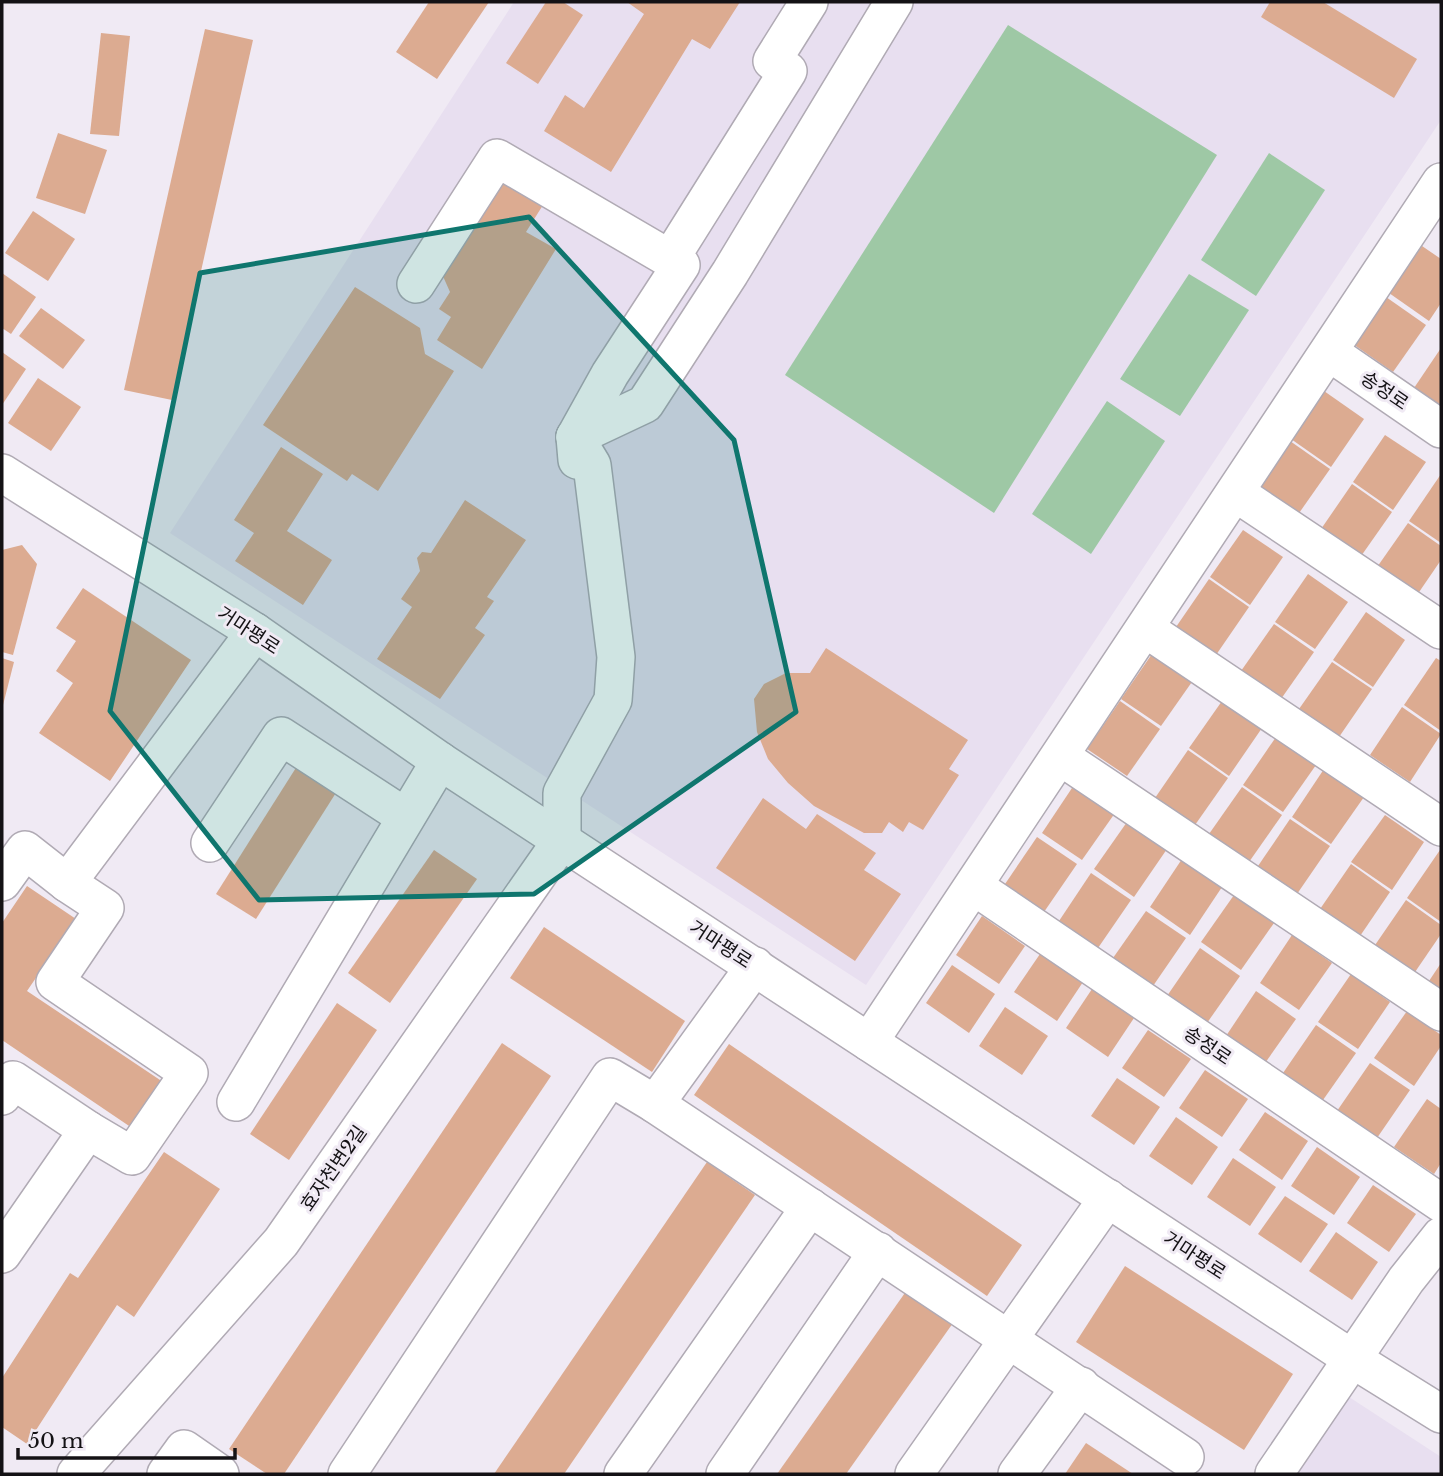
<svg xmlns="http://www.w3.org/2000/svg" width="1443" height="1476" font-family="'Libre Baskerville','Noto Sans KR',serif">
	<rect width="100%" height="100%" fill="#f0eaf4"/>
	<!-- built -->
	<g fill="#e8dff0">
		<path d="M514,2H1441V120L866,985L170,533Z"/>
		<path d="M1349,1397L1441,1457V1474H1295Z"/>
	</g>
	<!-- green -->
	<g fill="#9ec8a5">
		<path d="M1008,25L1217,155L994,513L785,375Z"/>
		<path d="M1269,153L1325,190L1256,296L1201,260Z"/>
		<path d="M1189,274L1249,310L1180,416L1120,379Z"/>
		<path d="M1107,401L1165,441L1091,554L1032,514Z"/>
	</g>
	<!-- building -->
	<g fill="#dcab91">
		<path d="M429,2H489L437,79L396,52Z"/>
		<path d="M546,2H563L583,15L538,84L506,63Z"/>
		<path d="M627,2H740L710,49L692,39L611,172L544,131L565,95L584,108L644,14Z"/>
		<path d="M1270,2H1323L1417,59L1394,98L1261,17Z"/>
		<path d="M205,29L253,40L172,400L124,390Z"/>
		<path d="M101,33L130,36L119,136L90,134Z"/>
		<path d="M58,133L107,150L85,214L36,198Z"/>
		<path d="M502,178L543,205L526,232L556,249L482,369L437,340L451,317L439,309L450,292L442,274Z"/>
		<path d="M33,211L75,239L48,281L5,253Z"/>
		<path d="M1422,246L1441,259V303L1429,321L1389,293Z"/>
		<path d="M2,273L36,297L11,334L2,328Z"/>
		<path d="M355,287L420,328L425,354L454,371L378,491L352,474L347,481L263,425Z"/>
		<path d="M1386,297L1426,325L1393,372L1353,344Z"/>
		<path d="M41,308L85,340L63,369L19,336Z"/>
		<path d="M1441,348V407L1414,388Z"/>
		<path d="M2,352L26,369L2,405Z"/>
		<path d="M38,378L81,407L51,451L8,423Z"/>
		<path d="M1324,391L1364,419L1331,467L1291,439Z"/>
		<path d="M1385,435L1426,462L1393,510L1353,482Z"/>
		<path d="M1290,441L1330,469L1297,516L1257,489Z"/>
		<path d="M281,447L323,474L287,531L332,560L303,605L235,561L254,533L234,520Z"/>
		<path d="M1441,474V543L1409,521Z"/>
		<path d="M1352,484L1392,512L1359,559L1319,532Z"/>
		<path d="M465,500L526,540L487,597L494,601L475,628L485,635L440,699L377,659L412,607L401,599L420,571L417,558L422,552L431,553Z"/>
		<path d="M1408,523L1441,546V560L1415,598L1375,570Z"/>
		<path d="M1243,530L1283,557L1250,605L1210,577Z"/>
		<path d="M22,545L37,564L13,655L2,652V550Z"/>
		<path d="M1308,574L1348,602L1315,649L1275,622Z"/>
		<path d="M1209,579L1249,607L1216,655L1176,627Z"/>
		<path d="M83,588L191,660L110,781L39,733L73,683L56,671L76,641L56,628Z"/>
		<path d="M1366,612L1405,640L1373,687L1333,660Z"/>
		<path d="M1274,624L1314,652L1281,699L1241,671Z"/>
		<path d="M826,648L968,740L949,769L959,775L923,830L909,822L903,832L889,822L882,833H864L814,806L788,783L768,759L757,732L754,699L764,684L786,673H810Z"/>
		<path d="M1154,651L1194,679L1161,726L1121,699Z"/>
		<path d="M2,658L14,662L3,705H2Z"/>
		<path d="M1436,658L1441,661V731L1404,705Z"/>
		<path d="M1332,662L1372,689L1339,737L1299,709Z"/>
		<path d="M1120,701L1160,729L1127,776L1087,749Z"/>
		<path d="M1222,701L1262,728L1229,776L1189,748Z"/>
		<path d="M1402,707L1441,734L1410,782L1370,755Z"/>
		<path d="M1276,737L1316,765L1283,812L1243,785Z"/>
		<path d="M1188,750L1228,778L1195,825L1155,798Z"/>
		<path d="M299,763L339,788L256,919L216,894Z"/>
		<path d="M1324,769L1364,797L1331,844L1292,817Z"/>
		<path d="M1074,785L1115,813L1082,860L1042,833Z"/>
		<path d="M1242,787L1282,815L1249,862L1209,834Z"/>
		<path d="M763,798L806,829L817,814L876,853L864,870L901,894L855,961L716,868Z"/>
		<path d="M1385,815L1424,842L1392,890L1351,862Z"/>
		<path d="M1290,819L1330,846L1297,894L1258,866Z"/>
		<path d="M1127,822L1167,849L1134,897L1094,869Z"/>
		<path d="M1037,837L1077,864L1044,912L1005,884Z"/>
		<path d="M434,850L477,879L390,1003L348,973Z"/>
		<path d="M1440,850L1441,852V922L1407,898Z"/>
		<path d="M1182,859L1222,887L1190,935L1150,907Z"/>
		<path d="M1351,864L1390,892L1358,939L1318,912Z"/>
		<path d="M1091,873L1131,900L1098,948L1059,921Z"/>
		<path d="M27,886L76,919L27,991L169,1086L138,1132L2,1040V923Z"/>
		<path d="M1234,895L1274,923L1241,970L1201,942Z"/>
		<path d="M1406,900L1441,925V934L1413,975L1373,948Z"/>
		<path d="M1146,911L1186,938L1153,986L1113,958Z"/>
		<path d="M982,916L1025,946L999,984L956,955Z"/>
		<path d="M544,927L685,1021L652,1072L510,978Z"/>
		<path d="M1292,935L1332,963L1299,1010L1260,983Z"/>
		<path d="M1200,948L1240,976L1207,1023L1167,996Z"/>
		<path d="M1040,954L1083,982L1057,1021L1014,992Z"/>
		<path d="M1441,963V998L1425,987Z"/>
		<path d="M952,965L995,994L969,1033L926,1003Z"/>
		<path d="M1351,974L1390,1002L1358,1049L1318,1022Z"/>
		<path d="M1092,989L1134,1018L1108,1057L1066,1028Z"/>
		<path d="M1256,991L1296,1019L1263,1066L1224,1039Z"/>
		<path d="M337,1003L377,1030L289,1160L250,1134Z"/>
		<path d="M1005,1007L1048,1036L1022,1075L979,1046Z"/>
		<path d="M1407,1011L1441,1035V1046L1414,1086L1374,1058Z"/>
		<path d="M1316,1025L1356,1053L1323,1100L1283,1073Z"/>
		<path d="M1148,1030L1191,1059L1164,1097L1122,1068Z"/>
		<path d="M502,1043L551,1076L284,1474H267L229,1449Z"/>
		<path d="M729,1044L1022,1245L987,1296L694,1095Z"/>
		<path d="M1370,1063L1410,1090L1377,1138L1337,1111Z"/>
		<path d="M1205,1070L1248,1099L1222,1137L1179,1108Z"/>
		<path d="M1117,1078L1160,1107L1134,1145L1091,1116Z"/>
		<path d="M1427,1099L1441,1109V1163L1434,1174L1394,1147Z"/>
		<path d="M1265,1112L1308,1141L1282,1180L1239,1150Z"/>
		<path d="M1176,1117L1218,1147L1192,1185L1149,1156Z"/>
		<path d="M1317,1147L1360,1177L1334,1215L1291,1186Z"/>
		<path d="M164,1152L220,1189L134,1317L117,1305L27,1444L2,1427V1378L70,1273L78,1278Z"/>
		<path d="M1233,1158L1276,1187L1250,1226L1207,1197Z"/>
		<path d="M707,1162L755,1195L564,1474H494Z"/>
		<path d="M1373,1185L1416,1214L1389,1252L1347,1223Z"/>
		<path d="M1285,1196L1328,1224L1301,1263L1258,1234Z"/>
		<path d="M1336,1232L1378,1262L1352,1300L1309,1271Z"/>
		<path d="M1125,1266L1293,1374L1244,1450L1076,1342Z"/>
		<path d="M907,1290L953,1323L846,1474H777Z"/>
		<path d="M1086,1443L1133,1474H1065Z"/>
	</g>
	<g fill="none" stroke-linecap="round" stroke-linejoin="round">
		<!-- minor casing -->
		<g stroke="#b0aab4" stroke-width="40">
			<g id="minor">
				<path d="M416,284L497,158L670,259"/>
				<path d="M1329,352L1441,429"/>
				<path d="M575,437L645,404L730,273L894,2"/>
				<path d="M577,460L575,437L610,374L681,265L670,259L788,71L772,61L809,2"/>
				<path d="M2,473L255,632L440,761L1354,1360L1441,1414"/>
				<path d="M1236,493L1441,630"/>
				<path d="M1146,629L1441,827"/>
				<path d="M1061,757L1441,1012"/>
				<path d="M210,843L281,736L404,816"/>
				<path d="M2,882L25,850L67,883L255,632"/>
				<path d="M67,883L105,908L55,982L189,1073L132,1156L88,1130"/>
				<path d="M975,887L1441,1203"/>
				<path d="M755,966L655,1104L1185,1457"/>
				<path d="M869,1042L1441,182"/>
				<path d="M2,1096L13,1080L88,1130L2,1254"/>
				<path d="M236,1102L440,761"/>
				<path d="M76,1474L281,1242L562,840V793L613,700L616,657L592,465L575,437"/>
				<path d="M166,1474L184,1449L220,1474"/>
				<path d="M347,1474L610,1077L655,1104"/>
				<path d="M623,1474L810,1207"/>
				<path d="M725,1474L878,1251"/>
				<path d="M914,1474L1108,1198"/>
				<path d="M1017,1474L1081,1386"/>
				<path d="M1274,1474L1406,1280L1441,1236"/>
			</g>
		</g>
		<!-- minor -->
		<use href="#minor" stroke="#fff" stroke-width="37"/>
	</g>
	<!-- marked area -->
	<path fill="#0f766e" fill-opacity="0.2" stroke="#0f766e" stroke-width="5" stroke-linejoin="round" d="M529,217L734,440L796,712L534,894L259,900L110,711L200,273Z"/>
	<g text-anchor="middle" stroke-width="6" stroke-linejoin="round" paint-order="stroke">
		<!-- street labels -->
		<g font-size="19" fill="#141215" stroke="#f0eaf4">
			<text transform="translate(1385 390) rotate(34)" y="7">송정로</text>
			<text transform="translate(249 630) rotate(33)" y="7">거마평로</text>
			<text transform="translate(721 944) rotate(33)" y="7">거마평로</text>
			<text transform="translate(1208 1045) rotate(34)" y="7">송정로</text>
			<text transform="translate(333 1168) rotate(-55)" y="7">효자천변2길</text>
			<text transform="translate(1195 1255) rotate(33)" y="7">거마평로</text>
		</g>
	</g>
	<!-- border -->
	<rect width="1443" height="1476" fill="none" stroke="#141215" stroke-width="7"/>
	<!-- scale -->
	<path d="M18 1448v10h217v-10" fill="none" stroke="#141215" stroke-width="3.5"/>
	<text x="28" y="1448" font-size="21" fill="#141215" stroke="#f0eaf4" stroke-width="5" paint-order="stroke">50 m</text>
</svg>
